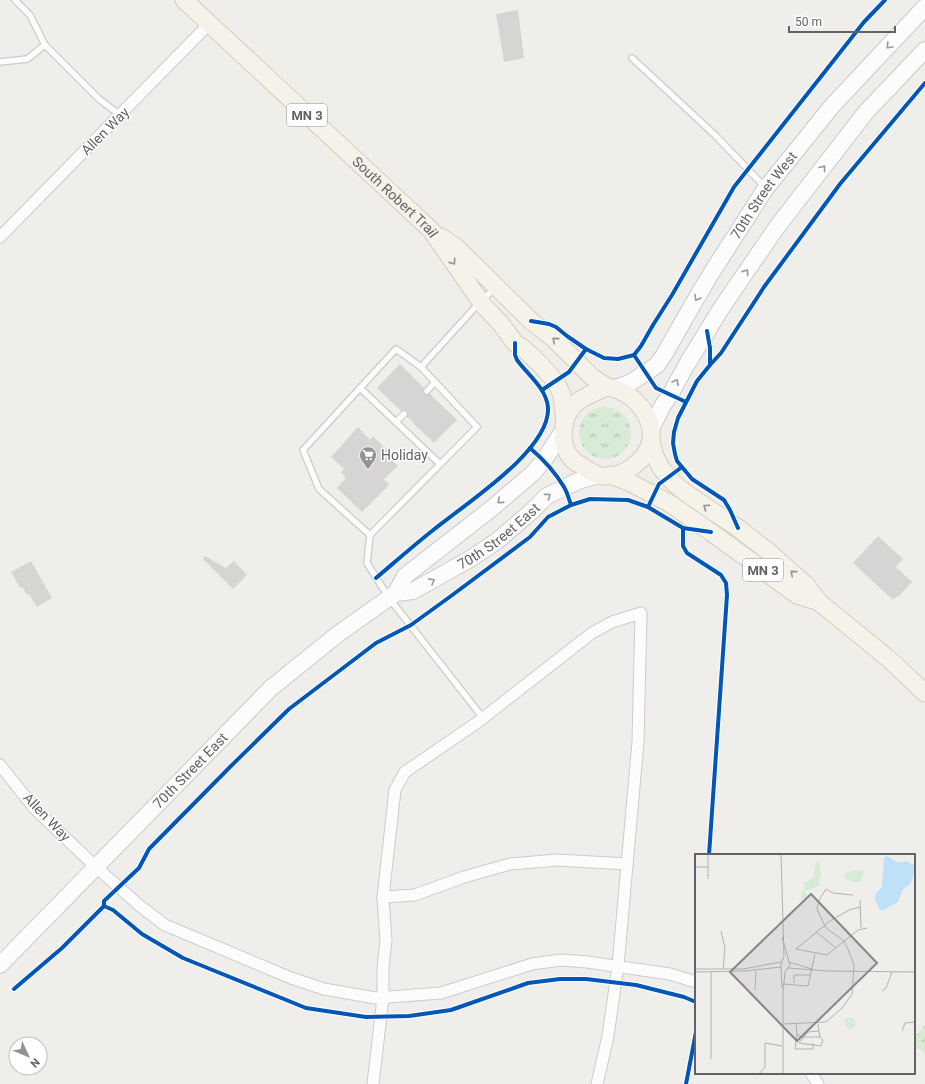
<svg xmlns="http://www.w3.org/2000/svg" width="925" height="1084" font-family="Roboto,sans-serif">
	<defs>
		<pattern id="grass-tufts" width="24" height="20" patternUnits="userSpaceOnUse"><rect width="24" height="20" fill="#d8ebd6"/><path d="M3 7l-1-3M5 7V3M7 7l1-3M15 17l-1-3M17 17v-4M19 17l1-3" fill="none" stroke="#b2c2b1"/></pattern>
		<pattern id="wetland-marsh" width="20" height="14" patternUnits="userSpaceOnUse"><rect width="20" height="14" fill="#d8ebd6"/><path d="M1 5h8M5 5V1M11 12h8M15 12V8" fill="none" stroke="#b2c2b1"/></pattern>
	</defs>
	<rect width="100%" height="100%" fill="#efeeea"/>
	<!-- grass -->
	<circle fill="url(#grass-tufts)" cx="605" cy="433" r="26"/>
	<!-- wetland -->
	<path fill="url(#wetland-marsh)" d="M925,1025V1052L922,1051L914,1045V1037Z"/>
	<!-- building -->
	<g fill="#d6d5d3">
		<path d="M518,10L524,58L504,62L496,14Z"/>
		<path d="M400,364L424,388L423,391L424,394L427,395L430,394L457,420L434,443L407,417L408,413L407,411L403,410L401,411L377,388Z"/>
		<path d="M358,427L370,440L373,436L389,452L386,455L398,466L384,479L389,485L362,512L337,488L346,478L341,472L344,469L331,457Z"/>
		<path d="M878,536L903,559L896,567L912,582L898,597L897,596L893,600L853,563Z"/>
		<path d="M205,556L226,568L234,561L247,575L233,589L203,559Z"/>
		<path d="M31,561L52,598L37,607L29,594L27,595L22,587L20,588L11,572Z"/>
	</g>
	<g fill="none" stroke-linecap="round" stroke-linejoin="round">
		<!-- service casing -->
		<g stroke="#cbcccc" stroke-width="8">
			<g id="service">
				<path d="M15,0L30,15L45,45"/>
				<path d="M632,58L715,135L765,187"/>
				<path d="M0,62L27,59L45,45L99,99L120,115"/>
				<path d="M360,388L440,464"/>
				<path d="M427,391L435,382"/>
				<path d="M396,422L404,414"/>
				<path d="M370,535L477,427L421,367"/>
				<path d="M483,718L389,598L367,563L370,535L319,489L303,450L396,349L421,367L480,302L494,289"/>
			</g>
		</g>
		<!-- minor casing -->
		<g stroke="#cbcccc" stroke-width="13">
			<g id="minor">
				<path d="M0,237L209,24"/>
				<path d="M0,765L35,809L96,867L140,906L165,925L291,978L324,989L376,998L441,993L532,964L561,960L587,962L670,974L696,982"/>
				<path d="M383,897L415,895L464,877L510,864L557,860L627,864"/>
				<path d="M811,1073L818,1084"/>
				<path d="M373,1084L383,998V968L386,941L383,897L395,790L405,772L478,722L592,633L612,622L641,613L638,742L618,966L608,1036L597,1084"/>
			</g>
		</g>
		<!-- secondary casing -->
		<g stroke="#cacacb" stroke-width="18">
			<g id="secondary">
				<path id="s1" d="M615,388L630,383L657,365L664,355L693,304L712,272L766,188L832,106L925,7"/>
				<path d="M651,429L663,405L670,395L687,364L722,307L777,227L866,112L925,50"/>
				<path id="s2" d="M396,593L413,591L470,559L497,541L532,511L547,496L578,481L598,475"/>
				<path id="s3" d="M0,965L271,688L338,634L396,593L405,576L491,509L533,473L544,460L563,431"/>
			</g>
		</g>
		<!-- primary casing -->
		<g stroke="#d7ceb8" stroke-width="19">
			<g id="primary">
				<path id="s4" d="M184,0L431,230L483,305L501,324L515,343L524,349L540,364L556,382L562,395L565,422"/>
				<path d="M441,237L457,248L531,321L553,338L592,377L607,387"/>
				<path d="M607,387C617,388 624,392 632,398C641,405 649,417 651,429C655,454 627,478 603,476C595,475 587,470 581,465C578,464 575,462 573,460C557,444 561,413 580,400C588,395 598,391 607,387Z"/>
				<path d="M651,442L655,456L661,468L673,482L682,490L715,513L738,528L770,553L806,585L819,602L890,660L925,693"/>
				<path d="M611,475L633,484L669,503L711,532L797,595L819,602"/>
			</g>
		</g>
		<!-- service -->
		<use href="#service" stroke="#fdfcfc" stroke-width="5.5"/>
		<!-- minor -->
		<use href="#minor" stroke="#fdfcfc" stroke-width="11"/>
		<!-- secondary -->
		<use href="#secondary" stroke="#fdfcfc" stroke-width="16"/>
		<!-- primary -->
		<use href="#primary" stroke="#f4f2e9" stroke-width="17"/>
		<!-- cycleway casing -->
		<g stroke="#fff" stroke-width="6">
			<g id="cycleway">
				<path d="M531,321L549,324L556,327L567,336L586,349L604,358L618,359L634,355L641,346L653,325L672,295L734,187L864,22L885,0"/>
				<path d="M707,331L710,348V365L697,381L678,418L674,432L673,443L675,454L677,461L692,479L724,500L730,510L738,528"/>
				<path d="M634,355L656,388L686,402"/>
				<path d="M710,365L721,353L764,287L840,184L925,83"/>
				<path d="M542,390L569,372L586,349"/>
				<path d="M530,448C543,459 555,472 564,487C567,492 569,499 571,505"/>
				<path d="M648,507L659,484L682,467"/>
				<path d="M683,528V546L687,553L721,575L726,583L727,595L709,855"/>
				<path d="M376,578C395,562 413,546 432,531C462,506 550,451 548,408C547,389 528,375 517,360L515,355V343"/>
				<path d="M104,906L113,910L142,934L183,958L306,1008L366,1017L409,1016L451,1010L528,983L560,979H586L636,985L684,997L696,1002"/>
				<path d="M14,989L62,948L104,906V901L139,868L149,849L230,767L289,709L376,643L411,625L451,596L530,537L548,517L571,505L590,499L628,500L648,507L683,528L711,532"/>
				<path d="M686,1084L696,1032"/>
			</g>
		</g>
		<!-- cycleway -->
		<use href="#cycleway" stroke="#0057b8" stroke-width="4"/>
	</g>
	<!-- one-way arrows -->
	<defs><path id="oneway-chevron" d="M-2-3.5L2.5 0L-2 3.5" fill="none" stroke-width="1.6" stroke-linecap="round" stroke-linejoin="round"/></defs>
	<g stroke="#96999c">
		<use href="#oneway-chevron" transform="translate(889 46) rotate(133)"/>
		<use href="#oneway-chevron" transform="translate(823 168) rotate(-52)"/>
		<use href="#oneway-chevron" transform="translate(746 272) rotate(-55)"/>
		<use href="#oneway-chevron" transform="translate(697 298) rotate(121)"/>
		<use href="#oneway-chevron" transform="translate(676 382) rotate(-61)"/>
		<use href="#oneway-chevron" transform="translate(548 496) rotate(-36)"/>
		<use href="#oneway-chevron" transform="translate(500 501) rotate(140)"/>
		<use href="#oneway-chevron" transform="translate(432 581) rotate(-29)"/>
	</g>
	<g stroke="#939595">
		<use href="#oneway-chevron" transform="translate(453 262) rotate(55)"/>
		<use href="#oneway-chevron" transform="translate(555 340) rotate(-139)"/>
		<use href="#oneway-chevron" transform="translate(706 507) rotate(-144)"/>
		<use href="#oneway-chevron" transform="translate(793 573) rotate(-139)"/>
	</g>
	<!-- icons -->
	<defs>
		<g id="supermarket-pin" transform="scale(0.9)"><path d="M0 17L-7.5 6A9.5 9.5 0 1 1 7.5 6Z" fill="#919496" stroke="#fff"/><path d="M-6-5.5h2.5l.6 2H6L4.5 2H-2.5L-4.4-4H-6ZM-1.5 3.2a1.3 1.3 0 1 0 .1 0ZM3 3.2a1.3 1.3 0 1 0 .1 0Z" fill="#fff"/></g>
	</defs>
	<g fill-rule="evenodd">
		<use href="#supermarket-pin" x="368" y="455"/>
	</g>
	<g text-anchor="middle" stroke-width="3" stroke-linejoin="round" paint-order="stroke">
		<!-- shield labels -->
		<g fill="#fff" stroke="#8f9295" stroke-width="1">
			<rect x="287" y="104" width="40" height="22" rx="3"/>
			<rect x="743" y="559" width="40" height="22" rx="3"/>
		</g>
		<g font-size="13" font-weight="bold" fill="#5f6368">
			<text x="307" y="120">MN 3</text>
			<text x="763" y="575">MN 3</text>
		</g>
		<!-- street labels -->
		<g font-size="14" fill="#5f6368" stroke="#fff">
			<text transform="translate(105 131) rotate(-45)" y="5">Allen Way</text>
			<text dy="5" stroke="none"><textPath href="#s1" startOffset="249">70th Street West</textPath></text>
			<text dy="5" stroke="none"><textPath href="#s4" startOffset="289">South Robert Trail</textPath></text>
			<text dy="5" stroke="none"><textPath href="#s2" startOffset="119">70th Street East</textPath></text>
			<text dy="5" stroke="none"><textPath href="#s3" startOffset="272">70th Street East</textPath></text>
			<text transform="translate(47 817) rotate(46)" y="5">Allen Way</text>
		</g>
		<!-- poi labels -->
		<g font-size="14" fill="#5f6368" stroke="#fff" text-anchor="start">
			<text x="381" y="460">Holiday</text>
		</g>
	</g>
	<!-- overview -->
	<g transform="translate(695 854)">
		<rect width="220" height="220" fill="#efeeea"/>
		<path d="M121,7H124L126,20L124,32L110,37L114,44L106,45V38L110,34L108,29L118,24ZM160,16L169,17L166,27L161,29L151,25L150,19ZM149.5 169a5.5 5.5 0 1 1 11 0a5.5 5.5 0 1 1-11 0Z" fill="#d8ebd6"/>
		<path d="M192,2L203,9L210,7L220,11V16L216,29L208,35L203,48L189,56H185L180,45L181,39L187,33L189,4Z" fill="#bfe0f9"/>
		<path fill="none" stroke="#b1b2b2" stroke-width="1" d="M13,0V25M86,0L89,102L86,110L87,134M0,13H13M165,46L166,74M165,53L154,56L135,67L101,95L132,101L163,76L172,74M26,77L30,94L28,115M121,78L141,94M87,83L95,111L90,118L88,138V220M94,108L117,115M93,114L133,117L220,118M0,115H48L86,108M0,118L50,117L86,113M16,118V205M99,129V121H115M88,130L113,132L120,100M60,136L61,117M187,137L191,134L197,118M88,170L131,168L147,154L157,140L159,111L153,95L149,87L131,74L122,55L124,46L131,35L138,39L158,41M101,170L102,180L108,184M123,170L125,183L128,186L126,192L104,189L113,178L124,177M207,177L210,169L220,168M102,180L100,195H118V189M109,183H125M64,220L70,213V189L87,192"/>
		<path fill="#84888a" fill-opacity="0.15" stroke="#84888a" stroke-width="2" d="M116,40L182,109L102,187L35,118Z"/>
		<rect width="220" height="220" fill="none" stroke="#5f6368" stroke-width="2"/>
	</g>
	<!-- north arrow -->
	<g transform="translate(28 1056) rotate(134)"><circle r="19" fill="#ffffff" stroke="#bfc1c3"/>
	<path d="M0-3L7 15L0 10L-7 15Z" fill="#919496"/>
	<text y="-6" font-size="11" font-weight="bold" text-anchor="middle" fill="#5f6368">N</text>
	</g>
	<!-- scale -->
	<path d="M789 26v6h106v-6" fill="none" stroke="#5f6368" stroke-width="2"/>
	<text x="795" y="26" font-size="12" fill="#5f6368" stroke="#ffffff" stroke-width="3" paint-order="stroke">50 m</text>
</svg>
